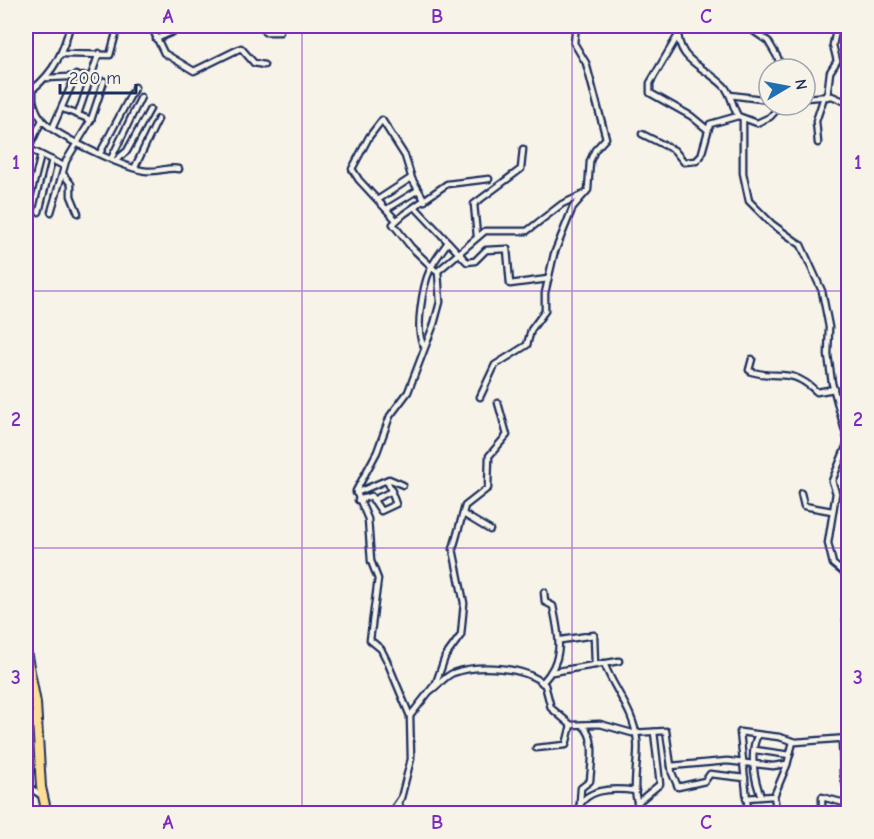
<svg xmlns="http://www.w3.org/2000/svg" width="874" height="839" font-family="'Comic Neue',sans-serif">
	<rect width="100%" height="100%" fill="#f7f3e8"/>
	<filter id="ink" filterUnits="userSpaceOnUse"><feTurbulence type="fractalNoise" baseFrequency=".0167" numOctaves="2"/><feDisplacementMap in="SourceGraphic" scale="12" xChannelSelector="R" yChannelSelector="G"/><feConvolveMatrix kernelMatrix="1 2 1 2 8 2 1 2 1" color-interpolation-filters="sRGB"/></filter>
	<g filter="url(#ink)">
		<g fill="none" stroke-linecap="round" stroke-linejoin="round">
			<!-- minor casing -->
			<g stroke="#1b2f5e" stroke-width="9">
				<g id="minor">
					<path d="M151,26L164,53L194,71L241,48L254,63L264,65"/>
					<path d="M263,26L265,32H280"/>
					<path d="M678,26C676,62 702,64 724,86C732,95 732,106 738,116L757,123L770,117L781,105"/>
					<path d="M746,26L768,41L778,58L780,69"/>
					<path d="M677,37L650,83V93L691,116L708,130"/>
					<path d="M156,39L186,26"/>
					<path d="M62,54L110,55L118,26"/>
					<path d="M47,78L90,76"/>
					<path d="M730,95L769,100"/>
					<path d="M26,97L33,100C35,108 38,115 43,121C56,136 128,170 147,171C159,172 167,167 179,169"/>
					<path d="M827,97L830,72L837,61L833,45L837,26"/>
					<path d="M805,98L832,96L848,103"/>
					<path d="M33,100V89C55,71 63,52 70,26"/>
					<path d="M63,109L91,120"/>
					<path d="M78,114L99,53"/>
					<path d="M743,119V173L749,201L772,224L801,245L822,291L829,327L828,355L832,383L848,442"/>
					<path d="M52,129L76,75"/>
					<path d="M642,134L674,150L684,162L696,161L701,156L710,124L738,116"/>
					<path d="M818,143L816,121L824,97"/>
					<path d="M27,148L64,166"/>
					<path d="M100,153L135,87"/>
					<path d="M26,154L42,120"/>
					<path d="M111,159L141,97"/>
					<path d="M115,161L127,151L150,109"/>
					<path d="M135,167L158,119"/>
					<path d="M63,174L71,184V196L78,213"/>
					<path d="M30,198L41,155"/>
					<path d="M379,199L411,178"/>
					<path d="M415,207L467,262L475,261L486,250L507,249L510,284L548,279"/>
					<path d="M387,209L418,190"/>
					<path d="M39,212L52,160"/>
					<path d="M51,212L66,161L91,120L104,81"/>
					<path d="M396,220L359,180L352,169L369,137L382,120L405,156L412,179L425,201"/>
					<path d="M477,236L474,204L521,169L523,149"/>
					<path d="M437,272L411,247L393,224L404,214L447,184L489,179"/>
					<path d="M424,346C414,333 423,285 430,270C434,260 442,251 448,242"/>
					<path d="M752,359L749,370L752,372C781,380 789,366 817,392L834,389"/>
					<path d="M480,397L495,365L527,345L531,330L545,311V293L554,254L573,207L588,190L590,161L595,150L606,138L586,63L574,43L576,26"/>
					<path d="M848,442L832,481L836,493L828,543L833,564L848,576"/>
					<path d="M356,493L389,479L403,485"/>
					<path d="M801,493L804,506L832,511"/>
					<path d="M358,500L371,496L381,511L396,504L387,480"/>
					<path d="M373,500L392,491"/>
					<path d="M465,515L490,530"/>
					<path d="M846,620L848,619"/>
					<path d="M561,640L594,635L595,665"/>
					<path d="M604,663C614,690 634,711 637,740C640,763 627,796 644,814"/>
					<path d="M552,672L619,661"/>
					<path d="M542,683C566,657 559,637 553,606L545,602L544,592"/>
					<path d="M430,691C438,686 444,677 453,673C478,664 525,666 545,685L551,708L571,725L600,724L632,733L666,731L672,773L678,787L705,781L710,774L745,778"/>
					<path d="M410,716L436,683L445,657L461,635L464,603L453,549L465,506L488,488L489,456L507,435L498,403"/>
					<path d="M758,735C749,750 754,780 761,796"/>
					<path d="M842,740L843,773L848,795"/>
					<path d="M536,748L566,745L571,725"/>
					<path d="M755,750L790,755"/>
					<path d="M671,766L727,761L773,766L787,764"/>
					<path d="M26,785L42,796"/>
					<path d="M746,798L774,796"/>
					<path d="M580,802L581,788L590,781C591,765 597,737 583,726"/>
					<path d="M398,803L404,814"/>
					<path d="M637,803L660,784L654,732"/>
					<path d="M390,814L401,798L411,759L410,716L387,661L381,649L370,640L378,579L371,561L368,519L356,491L377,452L390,416L408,392L434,324L440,302L438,271L485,231H527L562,204L584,194"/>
					<path d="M576,814C583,787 613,788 636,791"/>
					<path d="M631,814L638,807"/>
					<path d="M741,814L748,810L740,732L779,737L796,742L848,738"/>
					<path d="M777,814L774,796L787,765L793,742"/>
					<path d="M822,814V797L848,804"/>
				</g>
			</g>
			<!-- highway casing -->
			<g stroke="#1b2f5e" stroke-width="12">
				<path id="highway" d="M26,651L36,703L41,787L47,814"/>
			</g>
			<!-- minor -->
			<use href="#minor" stroke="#f7f3e8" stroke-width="4.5"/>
			<!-- highway -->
			<use href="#highway" stroke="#fedd96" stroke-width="8"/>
		</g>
	</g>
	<!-- grid -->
	<path fill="none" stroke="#7b2cbf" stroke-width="1.5" stroke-opacity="0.55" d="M302,26V814M572,26V814M26,291H848M26,548H848"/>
	<!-- margin -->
	<rect width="874" height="839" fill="none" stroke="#f7f3e8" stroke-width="66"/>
	<!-- north arrow -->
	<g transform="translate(787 87) rotate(80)"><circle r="28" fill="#f7f3e8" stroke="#9fa5b1" stroke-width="1.5"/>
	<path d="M0-4.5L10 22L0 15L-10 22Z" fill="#1f6fb2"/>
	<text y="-9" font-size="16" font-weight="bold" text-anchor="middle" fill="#1b2f5e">N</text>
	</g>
	<!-- scale -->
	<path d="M60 84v9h76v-9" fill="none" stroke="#1b2f5e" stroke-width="3"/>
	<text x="69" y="84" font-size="18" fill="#1b2f5e" stroke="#f7f3e8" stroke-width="4.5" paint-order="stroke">200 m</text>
	<rect x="33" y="33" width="808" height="773" fill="none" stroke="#7b2cbf" stroke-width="2"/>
	<g font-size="20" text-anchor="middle" font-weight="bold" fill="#7b2cbf">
		<text x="168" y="23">A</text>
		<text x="437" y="23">B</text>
		<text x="706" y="23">C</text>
		<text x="16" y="169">1</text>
		<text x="858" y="169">1</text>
		<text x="16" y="426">2</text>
		<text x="858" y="426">2</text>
		<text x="16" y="684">3</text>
		<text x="858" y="684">3</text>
		<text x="168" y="829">A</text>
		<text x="437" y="829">B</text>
		<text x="706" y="829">C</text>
	</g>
</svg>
